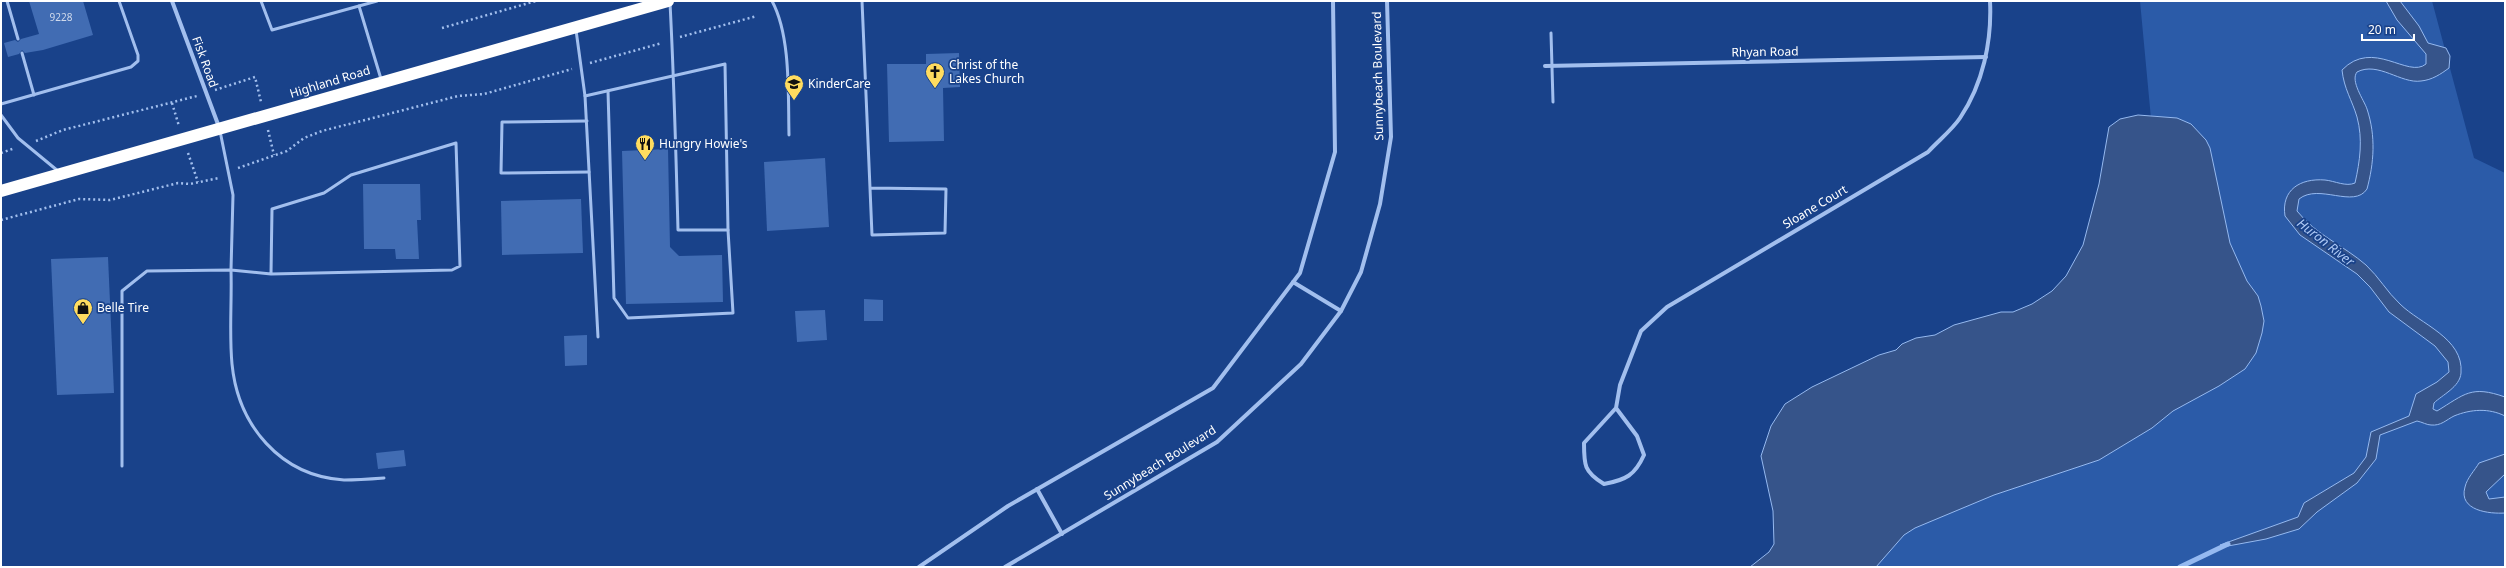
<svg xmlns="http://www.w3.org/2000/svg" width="2506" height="568" font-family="'Noto Sans',sans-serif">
	<rect width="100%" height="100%" fill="#19428a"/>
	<!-- green -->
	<path fill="#2b5ba8" d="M2140,1H2432L2474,158L2505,173V567H1855L1870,517L2197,365L2153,140Z"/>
	<!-- water -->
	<g fill="#36548a" stroke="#95b9f0">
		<path d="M2386,1H2400L2419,26L2428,43L2446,48L2450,56L2449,68C2441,74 2432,80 2421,81C2401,84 2378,61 2357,72C2350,81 2364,100 2367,109C2376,136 2374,163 2367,189C2354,209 2319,183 2299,199L2297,211C2316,235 2343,245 2366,265C2379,277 2387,292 2400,304C2420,324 2464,338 2461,373C2460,387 2442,395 2434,403L2433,409L2437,411C2465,394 2471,385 2505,397V416C2489,408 2471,409 2454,416C2446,420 2441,426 2431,425C2427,425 2422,422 2417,421L2380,435L2376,459L2357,483L2317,512L2299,529L2266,539L2228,546L2220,545L2298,517L2304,503L2354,473L2366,457L2371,432L2409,416L2416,394L2437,382L2449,372L2448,362L2435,346L2389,312L2370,287L2357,274L2300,235L2285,216C2281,190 2300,178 2325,180C2335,181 2346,187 2355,183C2360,161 2363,139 2357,117C2352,100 2344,89 2342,70C2373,38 2408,79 2426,64V54L2397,20Z"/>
		<path d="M2138,115L2177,118L2191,124L2206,140L2210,148L2230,243L2247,281L2258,296L2261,306L2264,321L2262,333L2256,353L2245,369L2219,386L2173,411L2152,428L2099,460L1994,495L1915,528L1904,535L1876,567H1750L1769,552L1774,544L1773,511L1761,456L1771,426L1785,404L1812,387L1879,355L1896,350L1902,344L1916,338L1935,335L1954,325L2001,312H2013L2032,304L2052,291L2066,276L2083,245L2099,184L2109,127L2120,119Z"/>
		<path d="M2505,454V474L2486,492L2489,499L2505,497V513C2490,514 2458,511 2465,487C2467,478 2475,470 2479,463Z"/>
	</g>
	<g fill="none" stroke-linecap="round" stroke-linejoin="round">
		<!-- stream -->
		<path stroke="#95b9f0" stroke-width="5" d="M2180,567L2228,544"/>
	</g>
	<!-- building -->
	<g fill="#416cb3">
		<path d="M29,1H83L93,35L43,50L25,53L22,50L19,54L8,57L4,43L15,40L18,42L21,39L39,34Z"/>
		<path d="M959,53L960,87L943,88L944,141L889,142L887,64H926V54Z"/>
		<path d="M668,149L670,247L679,256L722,255L723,302L626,304L622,151Z"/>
		<path d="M825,158L829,227L767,231L764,162Z"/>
		<path d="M363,184H420L421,220H417L419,259H396L395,249H364Z"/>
		<path d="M581,199L583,253L502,255L501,201Z"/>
		<path d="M108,257L114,393L57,395L51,259Z"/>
		<path d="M864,299L883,300V321H864Z"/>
		<path d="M825,310L827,340L797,342L795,311Z"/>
		<path d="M587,335V365L565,366L564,336Z"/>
		<path d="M404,450L406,466L378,469L376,453Z"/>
	</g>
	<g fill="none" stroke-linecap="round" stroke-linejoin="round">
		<!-- path -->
		<g stroke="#a2bfee" stroke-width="2.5" stroke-dasharray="2 3" stroke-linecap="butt">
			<path d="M442,28L536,1"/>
			<path d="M680,37L757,16"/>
			<path d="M590,63L662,43"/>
			<path d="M215,90L255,77L261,102"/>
			<path d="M172,103L179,126"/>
			<path d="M268,130L274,155"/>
			<path d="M36,141L63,130L197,96"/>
			<path d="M1,153L15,148"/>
			<path d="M188,153L198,182"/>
			<path d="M238,168L287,151L304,138L322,131L458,96L484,94L572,69"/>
			<path d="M1,220L79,199L110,200L178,183L190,184L219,178"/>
		</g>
		<!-- lane -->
		<g stroke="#a2bfee" stroke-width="3">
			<path d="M7,1L18,39"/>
			<path d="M261,1L272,30L377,1"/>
			<path d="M772,1C791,36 788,95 789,135"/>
			<path d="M862,1L872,235L945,233L946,189L870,188"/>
			<path d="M359,6L381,79"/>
			<path d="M576,30L585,96L598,337"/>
			<path d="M1551,33L1553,102"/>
			<path d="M22,53L34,95"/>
			<path d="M608,91L614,298L628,318L733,313L728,230"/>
			<path d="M585,96L725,64L728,230H678C676,154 674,78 670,3"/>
			<path d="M1,104L131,67L138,61V55L119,1"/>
			<path d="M1,115L18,138L58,171"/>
			<path d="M587,121L502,122L501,173L589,172"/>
			<path d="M220,131L233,195L231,270L271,274L452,270L460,266L456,143L351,175L324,193L272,209L271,274"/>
			<path d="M122,466V291L147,271L231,270C232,301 229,333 232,364C238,425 280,476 344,480C357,480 371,479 384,478"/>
		</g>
		<!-- street -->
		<g stroke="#a2bfee" stroke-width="4">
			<path d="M172,1L219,127"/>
			<path d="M1545,66L1986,57"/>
			<path d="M1293,282L1341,311"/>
			<path d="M1616,408L1637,436L1644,455C1635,475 1626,480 1604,484C1584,472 1584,465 1584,443L1616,408L1620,385L1641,331L1667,307L1928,152C1938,141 1952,130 1960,118C1983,84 1992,41 1990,1"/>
			<path d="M1037,489L1062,534"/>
			<path d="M919,567L1008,506L1213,388L1300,273L1335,152L1333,1"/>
			<path d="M1005,567L1217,442L1301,364L1341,311L1361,272L1380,204L1391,137L1387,1"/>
		</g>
		<!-- highway -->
		<path stroke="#fff" stroke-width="12" d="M1,191L668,1"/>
	</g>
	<!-- icons -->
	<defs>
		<g id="church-pin" transform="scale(1)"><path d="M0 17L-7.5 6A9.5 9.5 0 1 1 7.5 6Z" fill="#ffdc5f" stroke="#19428a"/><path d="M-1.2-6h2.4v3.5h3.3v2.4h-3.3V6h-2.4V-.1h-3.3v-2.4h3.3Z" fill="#111"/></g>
		<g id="school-pin" transform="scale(1)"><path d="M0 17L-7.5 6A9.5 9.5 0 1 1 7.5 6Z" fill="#ffdc5f" stroke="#19428a"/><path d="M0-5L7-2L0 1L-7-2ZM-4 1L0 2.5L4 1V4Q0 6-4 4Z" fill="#111"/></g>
		<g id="restaurant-pin" transform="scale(1)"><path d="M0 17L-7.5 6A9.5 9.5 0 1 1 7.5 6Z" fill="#ffdc5f" stroke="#19428a"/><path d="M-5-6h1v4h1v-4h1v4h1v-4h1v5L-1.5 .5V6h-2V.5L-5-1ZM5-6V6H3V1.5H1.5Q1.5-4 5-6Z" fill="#111"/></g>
		<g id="shop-pin" transform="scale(1)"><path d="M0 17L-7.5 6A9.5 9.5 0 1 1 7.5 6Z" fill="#ffdc5f" stroke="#19428a"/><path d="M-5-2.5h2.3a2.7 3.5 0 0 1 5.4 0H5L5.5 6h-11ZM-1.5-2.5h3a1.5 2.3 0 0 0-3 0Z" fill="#111"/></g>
	</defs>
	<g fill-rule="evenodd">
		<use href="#church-pin" x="935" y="72"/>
		<use href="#school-pin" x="794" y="84"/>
		<use href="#restaurant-pin" x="645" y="144"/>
		<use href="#shop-pin" x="83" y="308"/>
	</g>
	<g text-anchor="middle" stroke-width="3.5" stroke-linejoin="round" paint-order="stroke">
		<!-- number labels -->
		<g font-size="10" fill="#d0daec">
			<text x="61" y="21">9228</text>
		</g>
		<!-- street labels -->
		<g font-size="12" fill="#fff" stroke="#19428a">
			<text transform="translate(1765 52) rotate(-1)" y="4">Rhyan Road</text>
			<text transform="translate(205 62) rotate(70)" y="4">Fisk Road</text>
			<text transform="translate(1378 76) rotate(-91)" y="4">Sunnybeach Boulevard</text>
			<text transform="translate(330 82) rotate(-17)" y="4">Highland Road</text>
			<text transform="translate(1815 207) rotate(-31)" y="4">Sloane Court</text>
			<text transform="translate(1160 463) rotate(-32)" y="4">Sunnybeach Boulevard</text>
		</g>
		<!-- poi labels -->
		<g font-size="12" fill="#fff" stroke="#19428a" text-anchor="start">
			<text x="949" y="69">Christ of the<tspan x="949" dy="14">Lakes Church</tspan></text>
			<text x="808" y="88">KinderCare</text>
			<text x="659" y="148">Hungry Howie's</text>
			<text x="97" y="312">Belle Tire</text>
		</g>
		<!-- water labels -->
		<g font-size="13" font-style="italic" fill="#aec9f5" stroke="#19428a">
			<text transform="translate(2326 242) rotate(38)" y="5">Huron River</text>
		</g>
	</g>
	<!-- border -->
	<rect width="2506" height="568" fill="none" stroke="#ffffff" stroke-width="4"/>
	<!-- scale -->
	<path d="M2362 34v6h52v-6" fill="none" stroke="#ffffff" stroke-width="2"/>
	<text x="2368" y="34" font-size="12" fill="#ffffff" stroke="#19428a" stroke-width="3" paint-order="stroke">20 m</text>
</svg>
